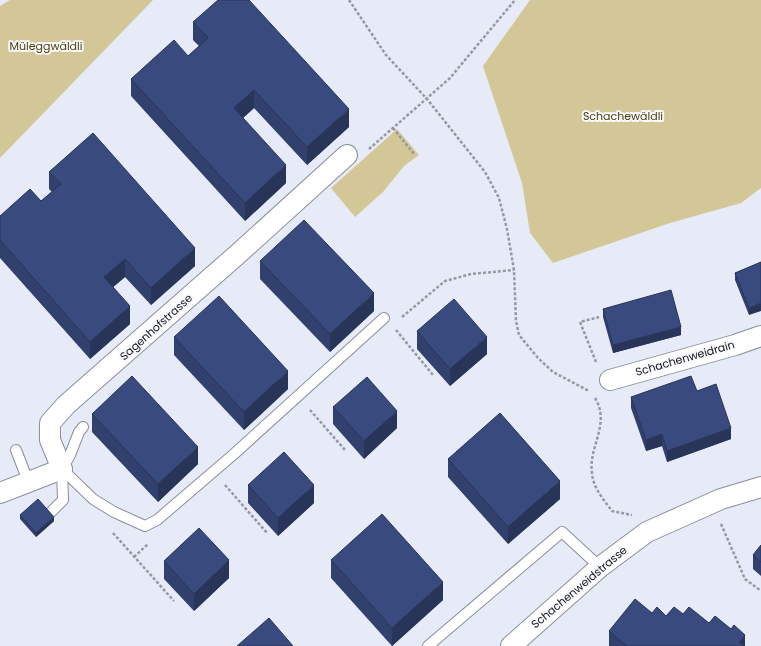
<svg xmlns="http://www.w3.org/2000/svg" width="761" height="646" font-family="Poppins,sans-serif">
	<rect width="100%" height="100%" fill="#e6ebf7"/>
	<!-- green -->
	<g fill="#d3c798">
		<path d="M10,0H153L0,158V6Z"/>
		<path d="M530,0H761V188L741,203L670,223L553,263L530,233L522,183L483,66Z"/>
		<path d="M397,129L419,155L404,166L383,192L355,217L331,188Z"/>
	</g>
	<g fill="none" stroke-linecap="round" stroke-linejoin="round">
		<!-- service casing -->
		<g stroke="#8b8f9a" stroke-width="12">
			<g id="service">
				<path d="M16,450L28,481"/>
				<path d="M62,469L93,499L114,512L145,526L157,520L234,454L384,318"/>
				<path d="M50,513L63,500L62,469L70,455L79,432L83,427"/>
				<path d="M428,646L562,532L600,567"/>
			</g>
		</g>
		<!-- minor casing -->
		<g stroke="#8b8f9a" stroke-width="22">
			<g id="minor">
				<path d="M610,380L735,345L761,336"/>
				<path d="M0,493L62,469L50,440V423L66,405L239,253L347,155"/>
				<path d="M511,646L600,567L647,532L721,499L761,487"/>
			</g>
		</g>
		<!-- path -->
		<g stroke="#9699a2" stroke-width="2.5" stroke-dasharray="3 2" stroke-linecap="butt">
			<path d="M349,0L386,55L427,99L485,172L499,198L507,229L514,270L516,321L519,335L538,358L553,372L589,391"/>
			<path d="M393,128L414,154"/>
			<path d="M369,149L450,78L515,0"/>
			<path d="M402,317L445,281L471,274L514,270"/>
			<path d="M396,330L433,375"/>
			<path d="M596,362L580,322L599,317"/>
			<path d="M595,398C611,424 588,447 592,473C593,488 604,500 612,511L632,515"/>
			<path d="M310,410L345,450"/>
			<path d="M225,485L268,534"/>
			<path d="M721,524L745,579L761,591"/>
			<path d="M113,533L174,601"/>
			<path d="M134,557L148,544"/>
		</g>
		<!-- service -->
		<use href="#service" stroke="#fff" stroke-width="10"/>
		<!-- minor -->
		<use href="#minor" stroke="#fff" stroke-width="20"/>
	</g>
	<!-- wall -->
	<g fill="#31406c">
		<path d="M193,22L349,127L307,165L254,108L243,118L286,183L245,221L131,96V79L188,56L199,46L193,40Z"/>
		<path d="M49,172L195,266L151,305L125,277L113,287L130,324L90,359L0,258V216L41,201L52,192L49,189Z"/>
		<path d="M260,261L374,311L330,352L260,279Z"/>
		<path d="M761,262L749,315L735,280V273Z"/>
		<path d="M603,309L681,335L613,353L603,317Z"/>
		<path d="M417,331L487,354L450,386L417,349Z"/>
		<path d="M174,337L288,389L244,430L174,355Z"/>
		<path d="M697,391L731,439L667,462L662,446L646,451L631,408V397Z"/>
		<path d="M333,407L397,428L364,459L333,424Z"/>
		<path d="M92,414L198,464L158,502L92,432Z"/>
		<path d="M448,459L560,499L508,544L448,477Z"/>
		<path d="M248,485L314,503L278,536L248,503Z"/>
		<path d="M20,515L54,521L36,537L20,519Z"/>
		<path d="M761,545V576L753,569V555Z"/>
		<path d="M331,560L443,600L392,646L331,578Z"/>
		<path d="M164,561L229,578L194,611L164,579Z"/>
		<path d="M652,613L666,616L683,614L709,623L745,646H609V631Z"/>
	</g>
	<!-- shaded-wall -->
	<g fill="#283458">
		<path d="M254,90V108L234,126V108Z"/>
		<path d="M349,109V127L307,165V147Z"/>
		<path d="M286,165V183L245,221V203Z"/>
		<path d="M195,248V266L151,305V288Z"/>
		<path d="M125,259V277L104,295V277Z"/>
		<path d="M374,293V311L330,352V334Z"/>
		<path d="M761,303V311L749,315V308Z"/>
		<path d="M130,306V324L90,359V342Z"/>
		<path d="M681,327V335L613,353V345Z"/>
		<path d="M487,337V354L450,386V369Z"/>
		<path d="M288,371V389L244,430V412Z"/>
		<path d="M397,411V428L364,459V441Z"/>
		<path d="M731,428V439L667,462V451Z"/>
		<path d="M662,434V446L646,451V440Z"/>
		<path d="M198,447V464L158,502V484Z"/>
		<path d="M560,481V499L508,544V527Z"/>
		<path d="M314,485V503L278,536V518Z"/>
		<path d="M54,517V521L36,537V533Z"/>
		<path d="M229,560V578L194,611V594Z"/>
		<path d="M443,582V600L392,646V628Z"/>
		<path d="M745,635V646H739V642Z"/>
	</g>
	<!-- building -->
	<g fill="#394a7e" stroke="#283458">
		<path d="M218,0H249L349,109L307,147L254,90L234,108L286,165L245,203L131,79L174,40L188,56L208,38L193,22Z"/>
		<path d="M93,133L195,248L151,288L125,259L104,277L130,306L90,342L0,240V216L30,189L41,201L61,184L49,172Z"/>
		<path d="M304,220L374,293L330,334L260,261Z"/>
		<path d="M761,262V303L749,308L735,273Z"/>
		<path d="M671,290L681,327L613,345L603,309Z"/>
		<path d="M219,296L288,371L244,412L174,337Z"/>
		<path d="M454,299L487,337L450,369L417,331Z"/>
		<path d="M132,376L198,447L158,484L92,414Z"/>
		<path d="M691,376L697,391L716,384L731,428L667,451L662,434L646,440L631,397Z"/>
		<path d="M367,377L397,411L364,441L333,407Z"/>
		<path d="M500,413L560,481L508,527L448,459Z"/>
		<path d="M284,452L314,485L278,518L248,485Z"/>
		<path d="M38,499L54,517L36,533L20,515Z"/>
		<path d="M382,514L443,582L392,628L331,560Z"/>
		<path d="M199,528L229,560L194,594L164,561Z"/>
		<path d="M761,545V562L753,555Z"/>
		<path d="M635,599L652,613L657,607L666,616L674,607L683,614L689,607L709,623L715,616L731,629L734,625L745,635L739,642L744,646H627L609,631Z"/>
		<path d="M269,618L293,646H237Z"/>
	</g>
	<g text-anchor="middle" stroke-width="4" stroke-linejoin="round" paint-order="stroke">
		<!-- park labels -->
		<g font-size="11" fill="#4e420c" stroke="#f7f9fd">
			<text x="46" y="50">Müleggwäldli</text>
			<text x="623" y="120">Schachewäldli</text>
		</g>
		<!-- street labels -->
		<g font-size="11" fill="#131418" stroke="#f7f9fd">
			<text transform="translate(156 327) rotate(-42)" y="4">Sagenhofstrasse</text>
			<text transform="translate(685 358) rotate(-16)" y="4">Schachenweidrain</text>
			<text transform="translate(579 587) rotate(-40)" y="4">Schachenweidstrasse</text>
		</g>
	</g>
</svg>
